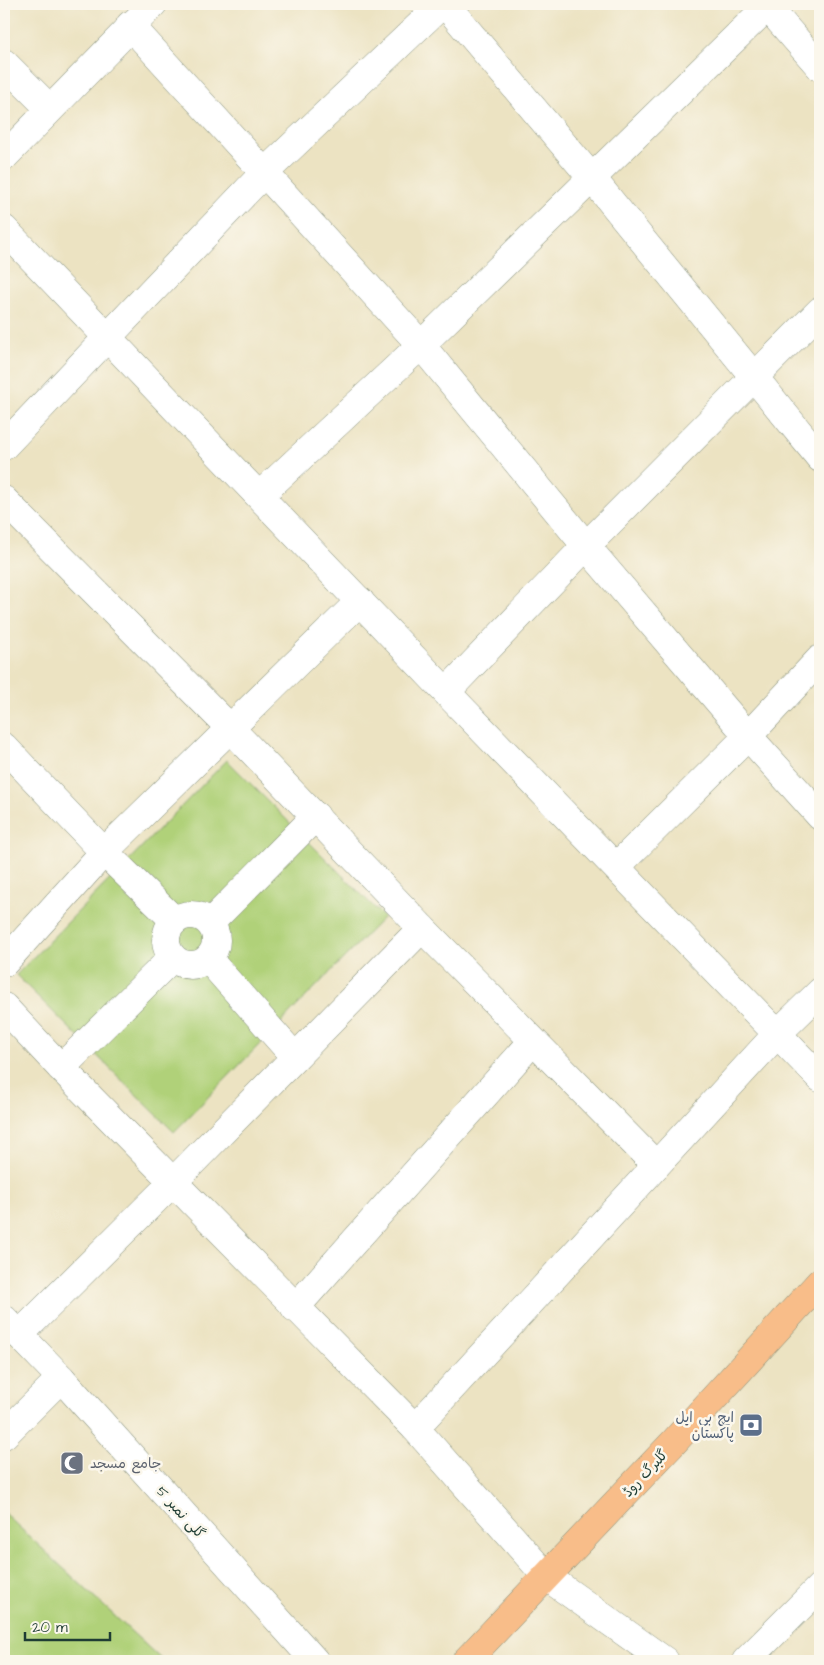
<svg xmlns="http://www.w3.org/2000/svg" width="824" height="1665" font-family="'Architects Daughter','Playpen Sans Arabic',sans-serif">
	<rect width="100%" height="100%" fill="#fbf7ec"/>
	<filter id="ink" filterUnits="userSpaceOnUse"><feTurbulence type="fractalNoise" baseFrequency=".02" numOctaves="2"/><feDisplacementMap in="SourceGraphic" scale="10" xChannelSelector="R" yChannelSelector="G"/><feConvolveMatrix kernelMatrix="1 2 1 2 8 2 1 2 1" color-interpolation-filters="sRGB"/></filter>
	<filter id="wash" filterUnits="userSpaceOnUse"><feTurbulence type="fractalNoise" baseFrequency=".0096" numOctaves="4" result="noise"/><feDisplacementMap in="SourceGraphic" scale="20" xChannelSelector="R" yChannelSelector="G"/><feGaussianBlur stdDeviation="1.12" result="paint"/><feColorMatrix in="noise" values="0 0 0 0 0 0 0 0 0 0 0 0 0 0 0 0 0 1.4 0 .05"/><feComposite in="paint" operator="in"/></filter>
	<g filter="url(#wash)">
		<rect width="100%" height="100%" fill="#ece3c2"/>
		<!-- green -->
		<g fill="#b0d179" stroke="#688756">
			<path d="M227,760L384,917L174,1132L16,975Z"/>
			<path d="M4,1513L163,1661H4Z"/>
		</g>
	</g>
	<g filter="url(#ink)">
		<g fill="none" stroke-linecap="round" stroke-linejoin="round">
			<!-- minor casing -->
			<g stroke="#86907b" stroke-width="29">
				<g id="minor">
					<path d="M445,4L591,177L820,458"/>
					<path d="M765,4L820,67"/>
					<path d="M130,25L421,345L586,546L748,736L820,816"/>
					<path d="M4,63L49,108"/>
					<path d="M4,157L153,4"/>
					<path d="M4,229L446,692L820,1078"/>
					<path d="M4,446L265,172L442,4"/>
					<path d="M260,495L421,345L770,4"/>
					<path d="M4,500L230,728L422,928L656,1165"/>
					<path d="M446,692L586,546L820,311"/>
					<path d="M4,747L104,852L174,920"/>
					<path d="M617,866L748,736L820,659"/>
					<circle cx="191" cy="940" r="25"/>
					<path d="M211,922L316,816"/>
					<path d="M209,960L294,1056"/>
					<path d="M4,963L104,852L360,601"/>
					<path d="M4,1007L61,1068L415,1428L547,1577L665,1661"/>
					<path d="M61,1068L172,958"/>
					<path d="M295,1308L532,1042"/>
					<path d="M4,1319L61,1378L315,1661"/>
					<path d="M19,1335L174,1181L422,928"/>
					<path d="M415,1428L777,1034L820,992"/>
					<path d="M4,1435L61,1378"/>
					<path d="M746,1661L820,1587"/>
				</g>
			</g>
			<!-- major casing -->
			<g stroke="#86907b" stroke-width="29">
				<path id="major" d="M466,1661L673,1443L820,1282"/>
			</g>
			<!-- minor -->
			<use href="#minor" stroke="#fff" stroke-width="28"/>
			<!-- major -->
			<use href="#major" stroke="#f8bd89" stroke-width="28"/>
		</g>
	</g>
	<!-- icons -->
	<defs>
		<g id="bank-square" transform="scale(1.25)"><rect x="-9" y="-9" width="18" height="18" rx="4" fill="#5c6f8a" stroke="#fbf7ec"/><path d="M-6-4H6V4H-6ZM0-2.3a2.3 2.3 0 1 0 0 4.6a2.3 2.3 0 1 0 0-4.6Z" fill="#fff"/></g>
		<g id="mosque-square" transform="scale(1.25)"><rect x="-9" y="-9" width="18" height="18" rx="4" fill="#6b7280" stroke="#fbf7ec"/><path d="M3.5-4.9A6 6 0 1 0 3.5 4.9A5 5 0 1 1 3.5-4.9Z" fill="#fff"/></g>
	</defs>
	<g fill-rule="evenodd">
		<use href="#bank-square" x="751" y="1425"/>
		<use href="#mosque-square" x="72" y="1463"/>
	</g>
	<g text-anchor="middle" stroke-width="5" stroke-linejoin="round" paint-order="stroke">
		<!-- service labels -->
		<g font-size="14" fill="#4e5e75" stroke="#fbf7ec" text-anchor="end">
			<text x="734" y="1422">ایچ بی ایل<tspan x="734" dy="16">پاکستان</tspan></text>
		</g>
		<!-- worship labels -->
		<g font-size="14" fill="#5b616d" stroke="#fbf7ec" text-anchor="start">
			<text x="90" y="1468">جامع مسجد</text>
		</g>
		<!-- street labels -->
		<g font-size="14" fill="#1f3d34" stroke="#fbf7ec">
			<text transform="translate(645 1473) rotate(-47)" y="5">گلبرگ روڈ</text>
			<text transform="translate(181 1512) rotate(48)" y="5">گلی نمبر 5</text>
		</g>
	</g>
	<!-- margin -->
	<rect width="824" height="1665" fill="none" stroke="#fbf7ec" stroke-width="20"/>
	<!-- scale -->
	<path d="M25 1632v8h85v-8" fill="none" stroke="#1f3d34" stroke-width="2.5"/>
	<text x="32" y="1632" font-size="15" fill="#1f3d34" stroke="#fbf7ec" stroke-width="4" paint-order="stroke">20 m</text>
</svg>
